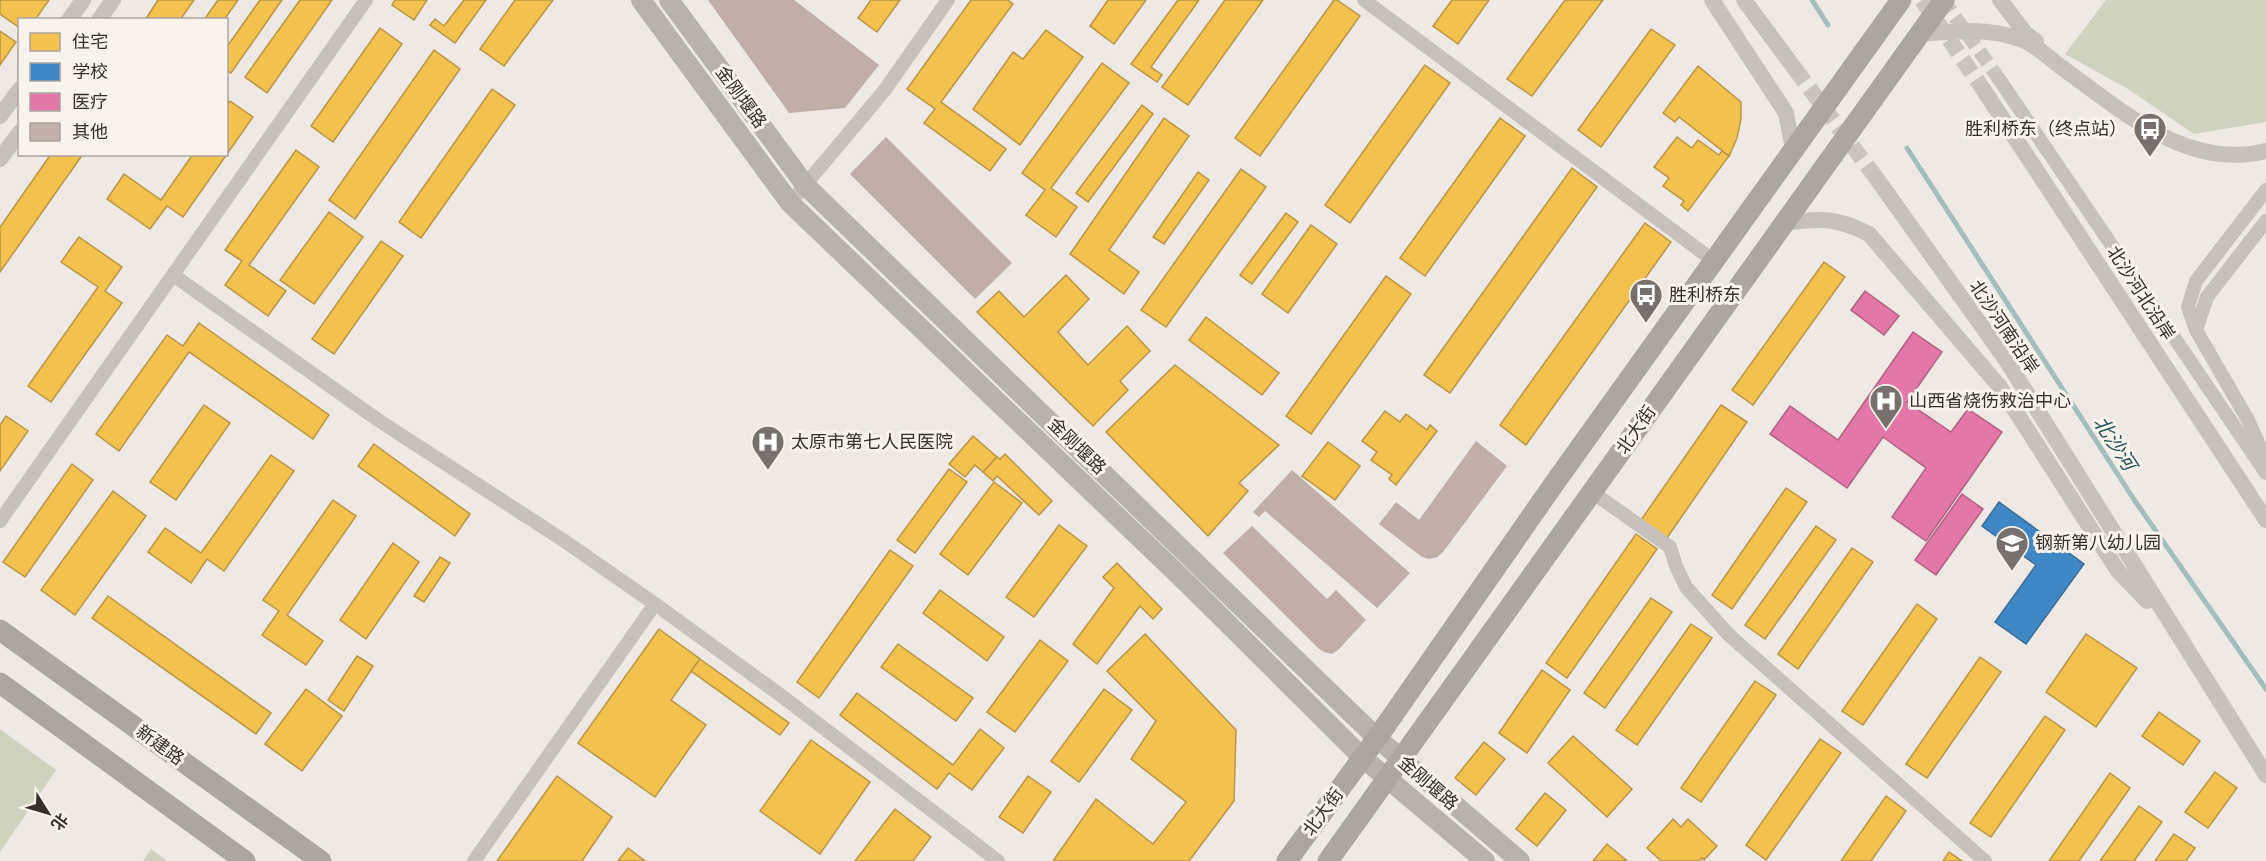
<svg xmlns="http://www.w3.org/2000/svg" width="2266" height="861" font-family="'Fira Sans Condensed','Noto Sans SC',sans-serif">
	<rect width="100%" height="100%" fill="#eee9e4"/>
	<!-- green -->
	<g fill="#cfd2bf">
		<path d="M2106,0H2266V122L2194,134L2128,89L2065,54Z"/>
		<path d="M0,729L56,770L0,852Z"/>
		<path d="M151,849L167,861H143Z"/>
	</g>
	<!-- homes -->
	<g fill="#f2c14e" stroke="#ba9544" stroke-width="1.5">
		<path d="M0,0H49L35,20H20V28L0,14Z"/>
		<path d="M158,0H194L180,20H145Z"/>
		<path d="M218,0H238L224,20H204Z"/>
		<path d="M260,0H282L231,73L226,70V48Z"/>
		<path d="M300,0H332L267,93L245,77Z"/>
		<path d="M395,0H427L414,20L392,5Z"/>
		<path d="M464,0H486L455,43L430,25L435,19L444,26Z"/>
		<path d="M515,0H553L504,66L480,49Z"/>
		<path d="M871,0H900L877,32L858,18Z"/>
		<path d="M971,0H1008L1013,4L941,102L1006,149L990,171L924,123L935,109L907,89Z"/>
		<path d="M1108,0H1146L1114,44L1090,26Z"/>
		<path d="M1178,0H1199L1151,67L1162,75L1157,82L1131,64Z"/>
		<path d="M1225,0H1263L1188,105L1162,87Z"/>
		<path d="M1334,0H1337L1360,16L1260,156L1235,138Z"/>
		<path d="M1452,0H1489L1458,44L1433,26Z"/>
		<path d="M1565,0H1603L1532,96L1507,79Z"/>
		<path d="M380,28L402,44L333,142L311,126Z"/>
		<path d="M1651,29L1675,45L1601,147L1578,130Z"/>
		<path d="M1046,30L1083,57L1020,145L973,109L1013,52L1023,59Z"/>
		<path d="M0,31L16,42L0,65Z"/>
		<path d="M434,50L460,69L355,219L329,200Z"/>
		<path d="M1102,63L1129,83L1051,188L1077,207L1056,237L1026,215L1045,190L1022,173Z"/>
		<path d="M1425,65L1450,83L1350,223L1325,205Z"/>
		<path d="M1698,66L1741,102V119L1737,138L1729,156L1679,117L1675,122L1663,113Z"/>
		<path d="M492,89L515,105L421,238L399,222Z"/>
		<path d="M230,101L253,117L183,217L167,206L150,229L107,199L124,174L161,200L193,154H226V107Z"/>
		<path d="M1142,105L1153,114L1088,202L1076,193Z"/>
		<path d="M1164,118L1189,136L1109,250L1139,272L1124,294L1070,254Z"/>
		<path d="M1500,118L1525,136L1425,276L1400,258Z"/>
		<path d="M1677,137L1692,148L1698,140L1719,155L1722,151L1729,156L1688,211L1681,205L1684,201L1663,186L1669,178L1654,167Z"/>
		<path d="M296,150L319,167L249,265L286,291L268,316L225,285L242,261L225,250Z"/>
		<path d="M51,154H83L0,272V227Z"/>
		<path d="M1572,168L1597,187L1450,393L1424,375Z"/>
		<path d="M1241,169L1266,187L1166,327L1141,310Z"/>
		<path d="M1198,172L1209,180L1164,244L1153,237Z"/>
		<path d="M329,212L363,237L314,304L280,280Z"/>
		<path d="M1286,213L1298,222L1252,284L1240,275Z"/>
		<path d="M1645,223L1671,242L1526,445L1500,425Z"/>
		<path d="M1311,225L1337,244L1288,313L1262,294Z"/>
		<path d="M79,237L122,267L105,291L122,303L51,402L28,386L98,287L61,262Z"/>
		<path d="M381,241L403,256L334,354L312,339Z"/>
		<path d="M1824,262L1845,277L1753,405L1732,390Z"/>
		<path d="M1066,275L1089,299L1058,332L1088,365L1127,326L1150,351L1120,381L1128,390L1093,426L977,312L999,291L1024,317Z"/>
		<path d="M1386,276L1411,294L1311,434L1286,416Z"/>
		<path d="M1206,317L1279,373L1262,395L1189,340Z"/>
		<path d="M199,323L329,415L313,439L189,352L119,451L96,434L167,335L183,346Z"/>
		<path d="M1175,365L1279,445L1239,483L1248,491L1208,536L1106,432Z"/>
		<path d="M204,405L230,423L176,500L150,482Z"/>
		<path d="M1721,405L1747,422L1667,538L1641,520Z"/>
		<path d="M1385,411L1400,422L1406,414L1427,430L1430,425L1437,431L1396,485L1389,479L1392,475L1371,460L1377,452L1362,441Z"/>
		<path d="M6,416L28,431L0,471V425Z"/>
		<path d="M973,436L997,457L983,472L975,465L965,477L949,464Z"/>
		<path d="M1328,442L1360,466L1335,500L1302,476Z"/>
		<path d="M374,444L470,514L455,536L358,466Z"/>
		<path d="M1005,454L1052,501L1039,515L997,476L993,481L983,472L997,457L1000,459Z"/>
		<path d="M271,455L294,471L224,571L207,559L191,583L148,552L165,528L201,553Z"/>
		<path d="M72,464L93,480L25,577L3,562Z"/>
		<path d="M949,469L967,482L915,553L897,540Z"/>
		<path d="M994,482L1022,503L968,575L940,554Z"/>
		<path d="M1786,488L1807,502L1732,609L1712,595Z"/>
		<path d="M113,491L146,516L75,615L41,590Z"/>
		<path d="M333,500L356,516L287,615L323,641L306,665L262,635L279,611L263,600Z"/>
		<path d="M1059,525L1087,546L1034,617L1006,597Z"/>
		<path d="M1816,526L1836,540L1765,639L1745,625Z"/>
		<path d="M1636,534L1657,549L1567,678L1546,663Z"/>
		<path d="M393,543L419,562L366,639L340,620Z"/>
		<path d="M1852,548L1873,562L1798,669L1778,654Z"/>
		<path d="M890,550L913,566L819,698L797,682Z"/>
		<path d="M440,557L450,563L424,602L414,596Z"/>
		<path d="M1117,563L1162,609L1153,619L1140,606L1097,664L1073,644L1114,588L1103,577Z"/>
		<path d="M940,590L1004,637L987,661L923,613Z"/>
		<path d="M108,596L271,713L256,734L92,618Z"/>
		<path d="M1651,598L1672,612L1605,708L1584,693Z"/>
		<path d="M1917,604L1937,619L1863,725L1842,711Z"/>
		<path d="M1691,624L1712,638L1637,745L1616,730Z"/>
		<path d="M659,629L700,659L671,700L706,725L655,797L578,743Z"/>
		<path d="M1145,634L1236,730L1234,801L1189,861H1053L1096,799L1153,844L1186,802L1131,759L1156,721L1107,671Z"/>
		<path d="M2086,634L2137,668L2096,727L2046,692Z"/>
		<path d="M1040,640L1068,661L1015,732L987,712Z"/>
		<path d="M898,644L973,698L956,721L881,667Z"/>
		<path d="M357,656L373,666L344,711L328,700Z"/>
		<path d="M1980,657L2001,672L1927,778L1906,764Z"/>
		<path d="M700,659L789,723L780,735L691,671Z"/>
		<path d="M1542,670L1570,690L1527,753L1499,733Z"/>
		<path d="M1755,681L1776,695L1701,802L1681,788Z"/>
		<path d="M306,689L342,716L302,771L265,744Z"/>
		<path d="M1104,689L1132,710L1079,782L1051,761Z"/>
		<path d="M857,693L953,765L980,729L1004,748L972,790L949,773L937,789L840,715Z"/>
		<path d="M2159,712L2200,741L2183,765L2142,736Z"/>
		<path d="M2045,716L2065,730L1991,837L1970,823Z"/>
		<path d="M1573,736L1632,789L1607,817L1548,763Z"/>
		<path d="M1820,739L1841,753L1766,860L1746,845Z"/>
		<path d="M811,740L870,782L820,854L760,811Z"/>
		<path d="M1484,742L1505,759L1476,795L1455,778Z"/>
		<path d="M2215,772L2237,788L2208,828L2185,812Z"/>
		<path d="M2110,773L2130,788L2079,861H2049Z"/>
		<path d="M557,776L612,817L582,861H497Z"/>
		<path d="M1028,776L1051,792L1023,833L999,817Z"/>
		<path d="M1545,793L1566,810L1537,846L1516,829Z"/>
		<path d="M1886,796L1906,811L1871,861H1841Z"/>
		<path d="M2139,806L2162,822L2134,861H2100Z"/>
		<path d="M895,809L931,837L913,861H855Z"/>
		<path d="M1673,819L1681,827L1688,819L1717,846L1704,860L1702,858L1699,861H1661L1647,848Z"/>
		<path d="M2174,834L2195,848L2186,861H2155Z"/>
		<path d="M1607,844L1627,861H1593Z"/>
		<path d="M628,848L645,861H618Z"/>
		<path d="M1949,852L1962,861H1943Z"/>
	</g>
	<!-- schools -->
	<path fill="#3f88c5" stroke="#3d6d97" stroke-width="1.5" d="M1999,502L2084,564L2026,644L1995,622L2036,565L1982,526Z"/>
	<!-- health -->
	<g fill="#e377a8" stroke="#b06182" stroke-width="1.5">
		<path d="M1865,291L1899,316L1884,335L1851,310Z"/>
		<path d="M1913,332L1942,352L1907,402L1951,432L1968,409L2002,432L1926,541L1892,517L1926,468L1883,437L1847,488L1770,434L1790,406L1838,440Z"/>
		<path d="M1962,494L1983,509L1936,575L1915,560Z"/>
	</g>
	<g fill="none" stroke-linecap="round" stroke-linejoin="round">
		<!-- stream -->
		<g stroke="#a2bebd" stroke-width="5">
			<path d="M1812,0L1828,25"/>
			<path d="M1907,148L2135,501L2266,689"/>
		</g>
	</g>
	<!-- building -->
	<g fill="#c0aea8">
		<path d="M708,0H794L879,65L845,108L789,113Z"/>
		<path d="M886,137L1012,263L975,299L850,174Z"/>
		<path d="M1476,441L1507,466L1443,552L1437,557L1429,559L1422,557L1379,524L1396,502L1419,520Z"/>
		<path d="M1292,470L1410,573L1377,608L1265,511L1259,517L1253,512Z"/>
		<path d="M1252,526L1327,599L1336,590L1366,620L1338,650L1332,654L1324,652L1318,648L1223,553Z"/>
	</g>
	<g fill="none" stroke-linecap="round" stroke-linejoin="round">
		<!-- minor-tunnel -->
		<path stroke="#cac4bf" stroke-width="14" stroke-dasharray="14 7" stroke-linecap="butt" d="M1943,0L1999,79"/>
		<!-- tertiary-tunnel -->
		<g stroke="#cac4bf" stroke-width="16" stroke-dasharray="16 8" stroke-linecap="butt">
			<path d="M1922,0L1983,89"/>
			<path d="M1795,69L1877,179"/>
		</g>
		<!-- minor -->
		<g stroke="#c7c1bd" stroke-width="14">
			<path d="M1364,0L1714,261"/>
			<path d="M1999,79L2266,473"/>
			<path d="M790,203L884,91L948,0"/>
			<path d="M2266,221L2207,297L2196,330L2248,420L2266,460"/>
			<path d="M173,275L378,420L563,540L655,604L779,694L998,861"/>
			<path d="M2196,330L2188,307L2196,281L2266,190"/>
			<path d="M1592,492L1670,547L1676,566L1686,587L1729,635L1985,861"/>
			<path d="M0,521L366,0"/>
			<path d="M474,861L655,604"/>
		</g>
		<!-- tertiary -->
		<g stroke="#c7c1bd" stroke-width="16">
			<path d="M1712,0L1786,113L1793,149"/>
			<path d="M1744,0L1795,69"/>
			<path d="M2000,0L2026,34L2036,41"/>
			<path d="M69,20L83,0"/>
			<path d="M99,20L113,0"/>
			<path d="M1919,34C1953,31 1987,27 2020,39C2034,43 2049,58 2061,67C2121,110 2187,171 2266,151"/>
			<path d="M1983,89L2266,520"/>
			<path d="M0,116L20,89"/>
			<path d="M0,159L20,132"/>
			<path d="M1877,179L2006,360L2266,775"/>
			<path d="M1783,223C1819,218 1836,217 1869,234L2000,387L2118,571L2147,601"/>
		</g>
		<!-- secondary -->
		<g stroke="#b8b2ad" stroke-width="20">
			<path d="M641,0L790,203L1189,585L1362,757L1485,861"/>
			<path d="M669,0L806,186L1377,738L1520,861"/>
		</g>
		<!-- primary -->
		<g stroke="#aca6a2" stroke-width="21">
			<path d="M0,630L321,861"/>
			<path d="M0,683L245,861"/>
			<path d="M1287,861L1377,738L1556,481L1901,0"/>
			<path d="M1328,861L1944,0"/>
		</g>
	</g>
	<!-- icons -->
	<defs>
		<g id="bus-pin" transform="scale(1.725)"><path d="M0 17L-7.5 6A9.5 9.5 0 1 1 7.5 6Z" fill="#78706c" stroke="#f9f3ed"/><path d="M-5-6H5V4H4V6H2V4H-2V6H-4V4H-5ZM-3.5-4V0h7V-4ZM-3.5 1.2v1.5H-2V1.2ZM2 1.2v1.5H3.5V1.2Z" fill="#fff"/></g>
		<g id="hospital-pin" transform="scale(1.725)"><path d="M0 17L-7.5 6A9.5 9.5 0 1 1 7.5 6Z" fill="#78706c" stroke="#f9f3ed"/><path d="M-5-5h3v3.5h4V-5h3V5h-3V1.5h-4V5h-3Z" fill="#fff"/></g>
		<g id="school-pin" transform="scale(1.725)"><path d="M0 17L-7.5 6A9.5 9.5 0 1 1 7.5 6Z" fill="#78706c" stroke="#f9f3ed"/><path d="M0-5L7-2L0 1L-7-2ZM-4 1L0 2.5L4 1V4Q0 6-4 4Z" fill="#fff"/></g>
	</defs>
	<g fill-rule="evenodd">
		<use href="#bus-pin" x="2150" y="129"/>
		<use href="#bus-pin" x="1646" y="295"/>
		<use href="#hospital-pin" x="1886" y="401"/>
		<use href="#hospital-pin" x="768" y="442"/>
		<use href="#school-pin" x="2012" y="543"/>
	</g>
	<g text-anchor="middle" stroke-width="6" stroke-linejoin="round" paint-order="stroke">
		<!-- street labels -->
		<g font-size="18" fill="#382f2b" stroke="#f9f3ed">
			<text transform="translate(741 97) rotate(54)" y="6">金刚堰路</text>
			<text transform="translate(2141 293) rotate(57)" y="6">北沙河北沿岸</text>
			<text transform="translate(2004 327) rotate(56)" y="6">北沙河南沿岸</text>
			<text transform="translate(1636 430) rotate(-55)" y="6">北大街</text>
			<text transform="translate(1077 446) rotate(44)" y="6">金刚堰路</text>
			<text transform="translate(160 745) rotate(36)" y="6">新建路</text>
			<text transform="translate(1428 783) rotate(41)" y="6">金刚堰路</text>
			<text transform="translate(1323 812) rotate(-54)" y="6">北大街</text>
		</g>
		<!-- poi labels -->
		<g font-size="18" fill="#382f2b" stroke="#f9f3ed" text-anchor="start">
			<text x="2127" y="135" text-anchor="end">胜利桥东（终点站）</text>
			<text x="1669" y="301">胜利桥东</text>
			<text x="1909" y="407">山西省烧伤救治中心</text>
			<text x="791" y="448">太原市第七人民医院</text>
			<text x="2035" y="549">钢新第八幼儿园</text>
		</g>
		<!-- water labels -->
		<g font-size="20" font-style="italic" fill="#245457" stroke="#f9f3ed">
			<text transform="translate(2115 443) rotate(57)" y="7">北沙河</text>
		</g>
	</g>
	<!-- legend -->
	<rect x="18" y="18" width="210" height="138" fill="#f9f3ed" stroke="#aca59f" stroke-width="1.5"/>
	<rect x="30" y="33" width="30" height="18" fill="#f2c14e" stroke="#aca59f" stroke-width="1.5"/>
	<text x="72" y="48" font-size="18" fill="#382f2b">住宅</text>
	<rect x="30" y="63" width="30" height="18" fill="#3f88c5" stroke="#aca59f" stroke-width="1.5"/>
	<text x="72" y="78" font-size="18" fill="#382f2b">学校</text>
	<rect x="30" y="93" width="30" height="18" fill="#e377a8" stroke="#aca59f" stroke-width="1.5"/>
	<text x="72" y="108" font-size="18" fill="#382f2b">医疗</text>
	<rect x="30" y="123" width="30" height="18" fill="#c0aea8" stroke="#aca59f" stroke-width="1.5"/>
	<text x="72" y="138" font-size="18" fill="#382f2b">其他</text>
	<!-- north arrow -->
	<g transform="translate(48 813) rotate(127)" stroke="#f9f3ed" stroke-width="4.5" paint-order="stroke">
	<path d="M0-4.5L10 22L0 15L-10 22Z" fill="#382f2b"/>
	<text y="-9" font-size="16" font-weight="bold" text-anchor="middle" fill="#382f2b">北</text>
	</g>
</svg>
